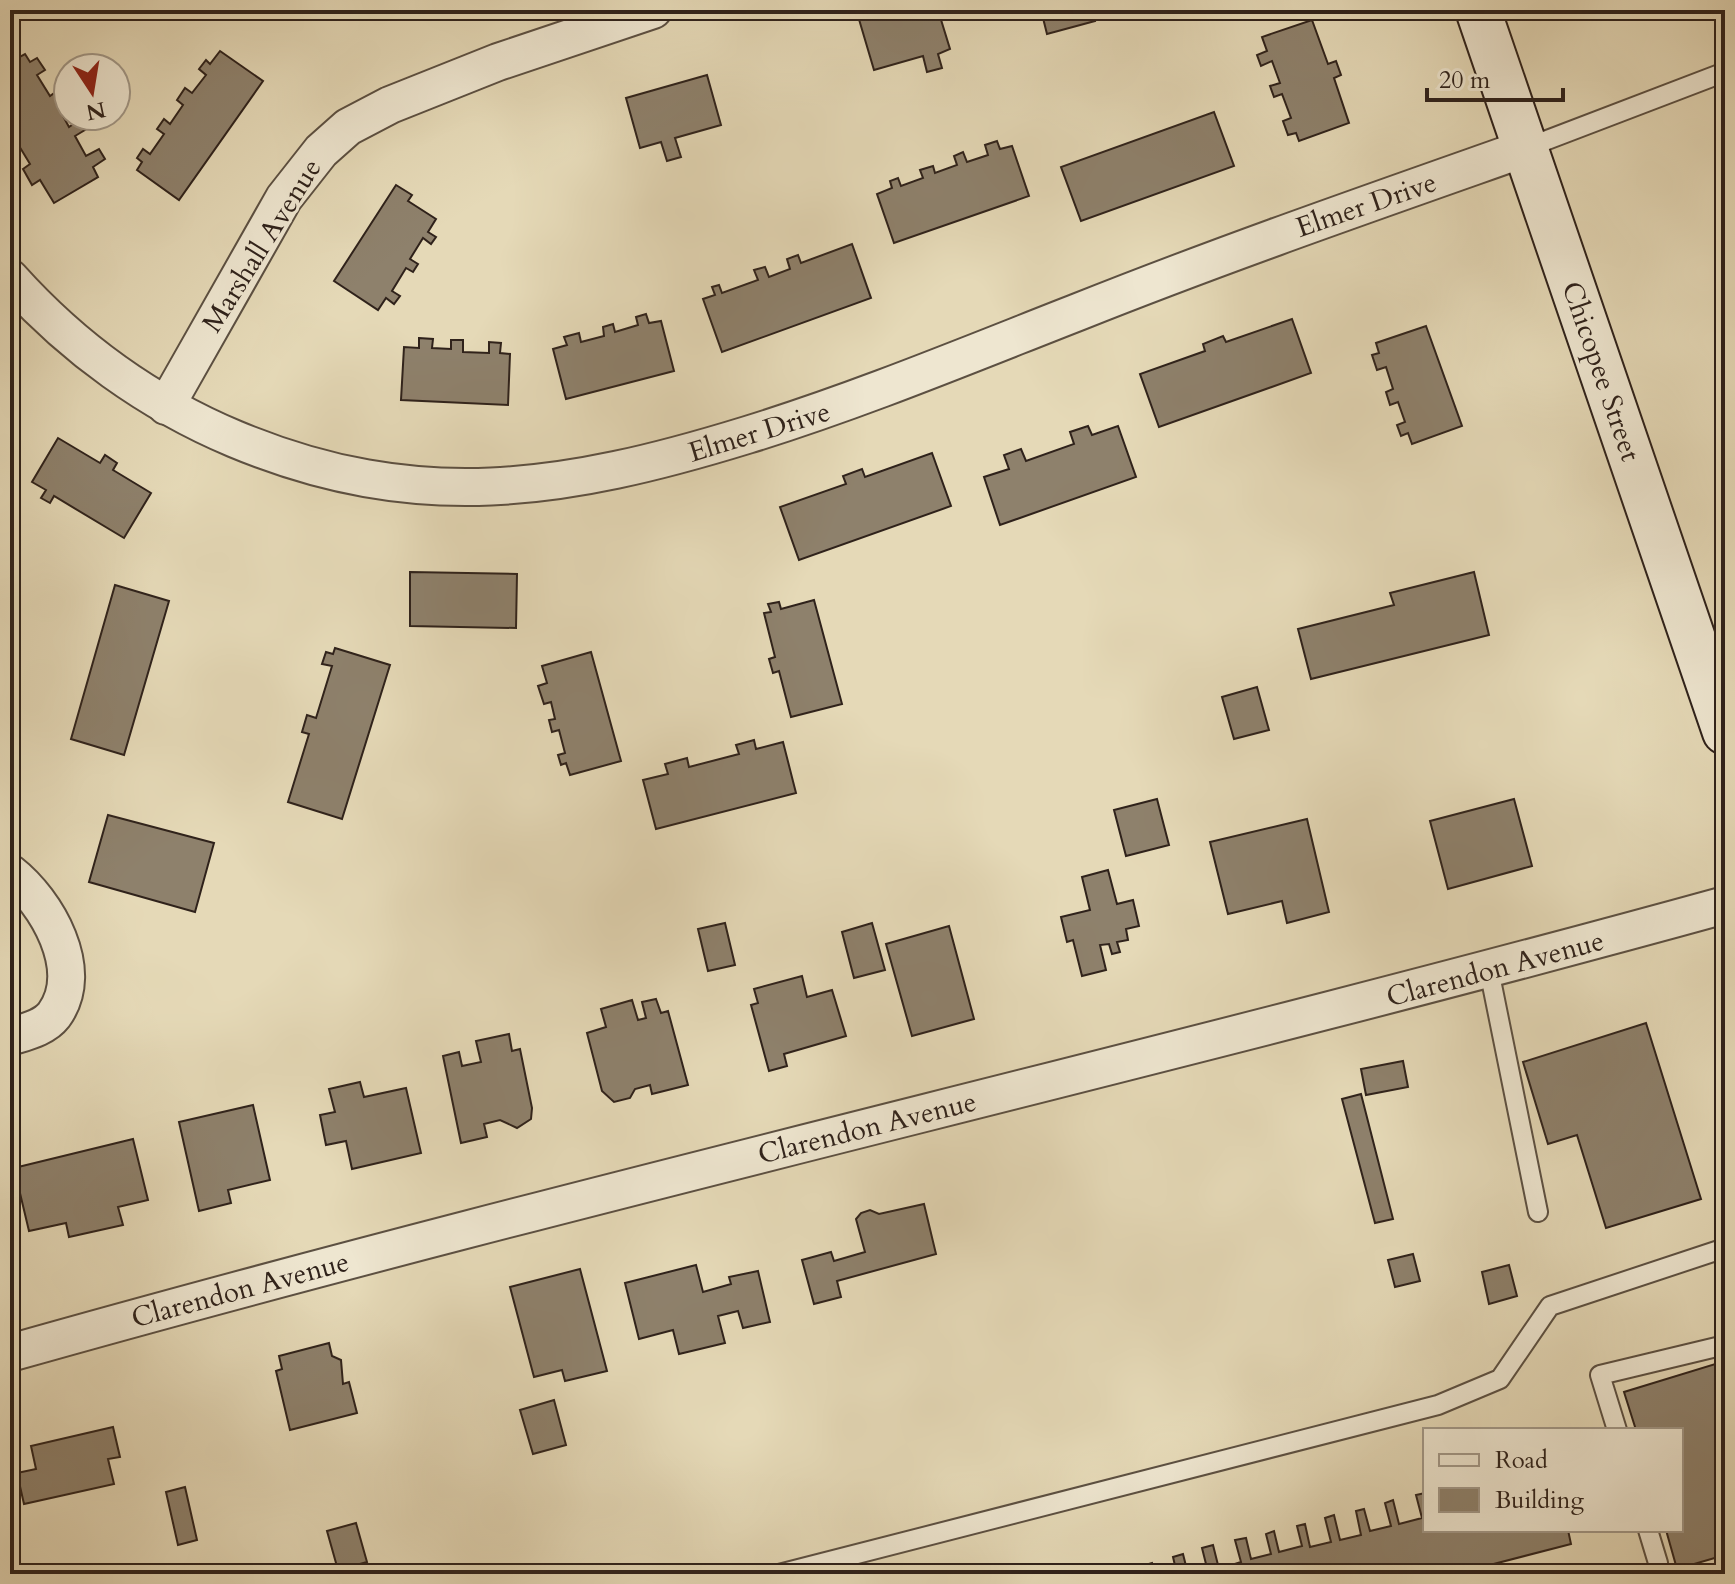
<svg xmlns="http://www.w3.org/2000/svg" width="1735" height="1584" font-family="Cardo,serif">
	<rect width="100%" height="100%" fill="#e5d9b7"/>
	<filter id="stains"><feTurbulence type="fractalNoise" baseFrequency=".0025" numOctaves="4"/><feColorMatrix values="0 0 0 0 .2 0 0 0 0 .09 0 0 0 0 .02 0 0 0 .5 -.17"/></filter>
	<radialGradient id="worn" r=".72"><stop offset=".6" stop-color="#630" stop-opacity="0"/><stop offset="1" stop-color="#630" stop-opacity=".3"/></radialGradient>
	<!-- building -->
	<g fill="#8e816c" stroke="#2f221b" stroke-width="2">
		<path d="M879,10H938L950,49L938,54L942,68L927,72L923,56L874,70L858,16Z"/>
		<path d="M1041,10H1092L1095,21L1047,34Z"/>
		<path d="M1141,10H1172L1143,19Z"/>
		<path d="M1312,20L1328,64L1336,61L1341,75L1334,78L1349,123L1299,141L1296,133L1288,135L1283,121L1291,118L1282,94L1274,97L1270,86L1280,83L1272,61L1261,66L1257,55L1267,51L1262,37Z"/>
		<path d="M220,51L263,81L179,200L137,170L142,162L137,158L143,149L150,154L164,134L157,129L164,119L170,124L183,105L177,100L185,88L192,93L206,75L199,69L206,60L210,64Z"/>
		<path d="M25,54L30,62L37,58L45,70L37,75L50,96L57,91L64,101L57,105L69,127L79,120L85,130L75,136L86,156L99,149L105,159L93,167L98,177L54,203L40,180L32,185L23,169L30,164L10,131V62Z"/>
		<path d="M707,75L721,125L675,138L681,157L667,161L661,142L640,148L626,98Z"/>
		<path d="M1214,112L1234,166L1081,221L1061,167Z"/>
		<path d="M1725,137V157L1718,139Z"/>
		<path d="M997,141L1000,149L1012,146L1029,196L894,243L877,194L892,188L890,181L898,178L901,186L923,178L920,170L933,166L935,173L957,165L954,156L963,152L967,162L988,155L985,145Z"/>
		<path d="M396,185L412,195L408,201L436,219L428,232L436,237L431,244L423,238L410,259L418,264L413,272L406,268L392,291L400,296L394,304L386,298L378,310L334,281Z"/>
		<path d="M852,244L871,298L722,352L703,299L715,295L712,287L719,285L722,293L758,280L754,270L765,267L769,277L790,269L787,259L798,255L801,263Z"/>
		<path d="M646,314L649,323L661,321L674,371L566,399L553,349L567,345L564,337L579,333L581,342L604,336L603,327L613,324L615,332L638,325L636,317Z"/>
		<path d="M1292,319L1311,373L1159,427L1140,374L1205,351L1203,344L1223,336L1226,342Z"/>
		<path d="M1426,326L1462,426L1412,444L1408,433L1401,436L1397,425L1405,422L1398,402L1390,405L1386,392L1393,389L1386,367L1377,370L1372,355L1379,353L1376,343Z"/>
		<path d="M419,338L433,339L432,348L451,349V340H463V352L489,353V342L501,343L500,353L510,354L508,405L401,400L404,347L419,348Z"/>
		<path d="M1088,426L1092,435L1118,426L1136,477L1000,525L984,477L1009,469L1004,455L1021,449L1026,461L1074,444L1070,432Z"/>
		<path d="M58,438L100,463L105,455L117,463L113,470L151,493L124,538L54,496L50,503L41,498L46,490L32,482Z"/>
		<path d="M932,453L951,506L799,560L780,507L846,484L843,476L862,469L865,477Z"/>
		<path d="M410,572L517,574L516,628L410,626Z"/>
		<path d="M1474,572L1489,635L1311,679L1298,629L1394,605L1390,593Z"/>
		<path d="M115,585L169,601L124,755L71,739Z"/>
		<path d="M814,600L842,704L791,717L779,671L773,673L769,659L775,657L764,613L771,612L768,604L779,602L781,609Z"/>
		<path d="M335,648L390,665L342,819L288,802L309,734L302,732L307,715L316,718L332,666L322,664L326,652L333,654Z"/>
		<path d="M591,652L621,761L570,775L566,763L561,765L558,755L565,753L559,730L552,732L549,720L555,719L551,702L544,704L538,686L547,683L542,666Z"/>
		<path d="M1257,687L1269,730L1234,739L1222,697Z"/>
		<path d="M754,740L756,749L783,742L796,793L656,829L643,780L668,774L665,764L687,758L689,767L739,754L736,745Z"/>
		<path d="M1157,799L1169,845L1126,856L1114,810Z"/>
		<path d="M1514,799L1532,866L1448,889L1430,821Z"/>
		<path d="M108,815L214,843L195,912L89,882Z"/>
		<path d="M1307,819L1329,912L1287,923L1282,901L1228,914L1210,842Z"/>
		<path d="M1108,870L1117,904L1133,900L1139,926L1126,929L1128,940L1117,942L1120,952L1112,954L1109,944L1100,945L1106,970L1082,976L1073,940L1067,942L1061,917L1090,910L1082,877Z"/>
		<path d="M725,923L735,965L708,971L698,929Z"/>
		<path d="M872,923L885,970L854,978L842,932Z"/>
		<path d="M949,926L974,1019L912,1036L886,944Z"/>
		<path d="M802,976L807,997L832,990L846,1036L784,1054L787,1066L769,1071L751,1005L758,1003L754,989Z"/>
		<path d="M656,999L661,1013L668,1011L688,1085L652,1094L650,1085L635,1089L630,1098L614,1102L602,1091L587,1033L606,1027L601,1009L632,1000L638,1020L646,1018L642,1002Z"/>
		<path d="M1646,1023L1701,1199L1606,1228L1577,1135L1548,1144L1523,1062Z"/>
		<path d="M509,1034L512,1051L520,1049L532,1108L531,1119L517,1128L500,1120L484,1124L487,1137L461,1143L443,1056L459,1052L462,1066L481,1062L476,1041Z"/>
		<path d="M1403,1061L1408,1087L1366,1095L1361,1069Z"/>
		<path d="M360,1082L364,1097L406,1088L421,1153L352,1169L346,1141L326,1145L320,1115L335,1112L329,1089Z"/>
		<path d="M1361,1094L1393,1219L1375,1223L1342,1099Z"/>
		<path d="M253,1105L270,1180L228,1190L231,1203L199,1211L179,1122Z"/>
		<path d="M133,1139L148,1200L118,1207L123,1225L69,1237L66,1223L29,1231L14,1168Z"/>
		<path d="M924,1204L936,1254L837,1281L841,1297L814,1304L802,1260L831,1252L834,1261L865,1252L856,1219L861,1213L870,1210L879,1214Z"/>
		<path d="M1413,1254L1420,1281L1395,1287L1388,1260Z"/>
		<path d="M696,1265L703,1292L731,1284L729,1277L758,1271L770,1322L743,1328L738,1311L718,1316L725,1343L679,1354L673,1330L639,1339L625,1283Z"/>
		<path d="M1509,1265L1517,1296L1489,1304L1482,1272Z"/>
		<path d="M580,1269L607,1371L565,1381L562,1370L534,1377L510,1287Z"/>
		<path d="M329,1343L332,1356L341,1360L343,1384L349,1382L357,1413L290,1430L276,1371L282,1369L279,1356Z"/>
		<path d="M1725,1361V1555L1677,1569L1666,1530H1681V1430H1636L1624,1392Z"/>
		<path d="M554,1400L566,1445L533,1454L520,1410Z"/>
		<path d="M113,1427L120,1457L108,1459L114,1484L24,1504L17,1473L36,1469L31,1446Z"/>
		<path d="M185,1487L197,1540L178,1545L166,1492Z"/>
		<path d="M1425,1493V1530H1568L1571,1544L1455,1574H1199L1208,1572L1202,1548L1213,1545L1219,1569L1241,1562L1235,1540L1246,1538L1251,1559L1271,1554L1266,1534L1274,1531L1279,1552L1302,1546L1297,1526L1305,1524L1310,1547L1331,1542L1325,1518L1334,1515L1340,1540L1361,1535L1356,1511L1364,1509L1370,1531L1391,1526L1385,1503L1393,1500L1399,1524L1422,1518L1416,1495Z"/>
		<path d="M356,1523L367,1562L338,1570L327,1531Z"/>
		<path d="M1183,1554L1188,1574H1177L1173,1557Z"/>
		<path d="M1152,1563L1154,1574H1144L1142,1566Z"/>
	</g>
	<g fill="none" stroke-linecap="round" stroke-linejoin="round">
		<!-- service casing -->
		<g stroke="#5c5042" stroke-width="22">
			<g id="service">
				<path d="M1526,148L1725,72"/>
				<path d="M1489,970L1538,1212"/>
				<path d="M1617,1430L1600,1375L1725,1345"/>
				<path d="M1648,1530L1658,1563"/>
				<path d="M779,1574L1438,1405L1500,1379L1550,1306L1725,1248"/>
			</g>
		</g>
		<!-- minor casing -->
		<g stroke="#5c5042" stroke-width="40">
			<g id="minor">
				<path d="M10,278C72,347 149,403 235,439C417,515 565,491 747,435C860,400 968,355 1078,312C1226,253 1376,201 1526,148"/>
				<path d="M166,406L284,198L321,151L348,127L390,105L498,62L653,10"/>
				<path d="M10,873C46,901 87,970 54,1015C44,1028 25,1032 10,1037"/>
				<path d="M10,1353C579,1192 1155,1062 1725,905"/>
			</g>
		</g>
		<!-- secondary casing -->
		<g stroke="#2f221b" stroke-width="48">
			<path id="secondary" d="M1478,10L1725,732"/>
		</g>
		<!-- service -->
		<use href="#service" stroke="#eee6d0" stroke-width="18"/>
		<!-- minor -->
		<use href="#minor" stroke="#eee6d0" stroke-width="36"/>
		<!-- secondary -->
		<use href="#secondary" stroke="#eee6d0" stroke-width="44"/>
	</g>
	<g text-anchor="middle" stroke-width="6" stroke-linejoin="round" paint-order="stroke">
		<!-- street labels -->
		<g font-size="28" fill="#2f221b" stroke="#eee6d0">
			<text transform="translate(1366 204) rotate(-19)" y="10">Elmer Drive</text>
			<text transform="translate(261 245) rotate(-58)" y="10">Marshall Avenue</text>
			<text transform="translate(1602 371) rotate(71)" y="10">Chicopee Street</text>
			<text transform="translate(759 431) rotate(-17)" y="10">Elmer Drive</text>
			<text transform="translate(1495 968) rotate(-15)" y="10">Clarendon Avenue</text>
			<text transform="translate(867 1127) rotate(-14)" y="10">Clarendon Avenue</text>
			<text transform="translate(240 1289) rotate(-15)" y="10">Clarendon Avenue</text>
		</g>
	</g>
	<!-- margin -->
	<rect width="1735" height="1584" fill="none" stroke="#e5d9b7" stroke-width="40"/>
	<rect x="12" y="12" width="1711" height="1560" fill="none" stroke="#2f221b" stroke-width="4"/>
	<rect x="20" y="20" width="1695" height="1544" fill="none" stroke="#2f221b" stroke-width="2"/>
	<!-- legend -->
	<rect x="1423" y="1428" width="260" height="104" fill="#eee6d0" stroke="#a29888" stroke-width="2"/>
	<rect x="1439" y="1454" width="40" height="12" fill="#eee6d0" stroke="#a29888" stroke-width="2"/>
	<text x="1495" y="1468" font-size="24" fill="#2f221b">Road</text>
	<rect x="1439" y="1488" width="40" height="24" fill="#8e816c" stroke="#a29888" stroke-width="2"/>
	<text x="1495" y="1508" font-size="24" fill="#2f221b">Building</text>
	<!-- north arrow -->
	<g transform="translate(92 92) rotate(168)"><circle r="38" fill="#eee6d0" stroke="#a29888" stroke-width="2"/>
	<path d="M0-6L14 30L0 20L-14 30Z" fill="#8f2418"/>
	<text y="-12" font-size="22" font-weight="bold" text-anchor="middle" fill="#2f221b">N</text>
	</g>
	<!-- scale -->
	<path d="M1427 88v12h136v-12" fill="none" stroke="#2f221b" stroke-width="4"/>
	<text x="1439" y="88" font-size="24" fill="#2f221b" stroke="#eee6d0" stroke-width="6" paint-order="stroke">20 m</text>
	<rect width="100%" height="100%" filter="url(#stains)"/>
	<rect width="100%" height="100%" fill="url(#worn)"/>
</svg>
